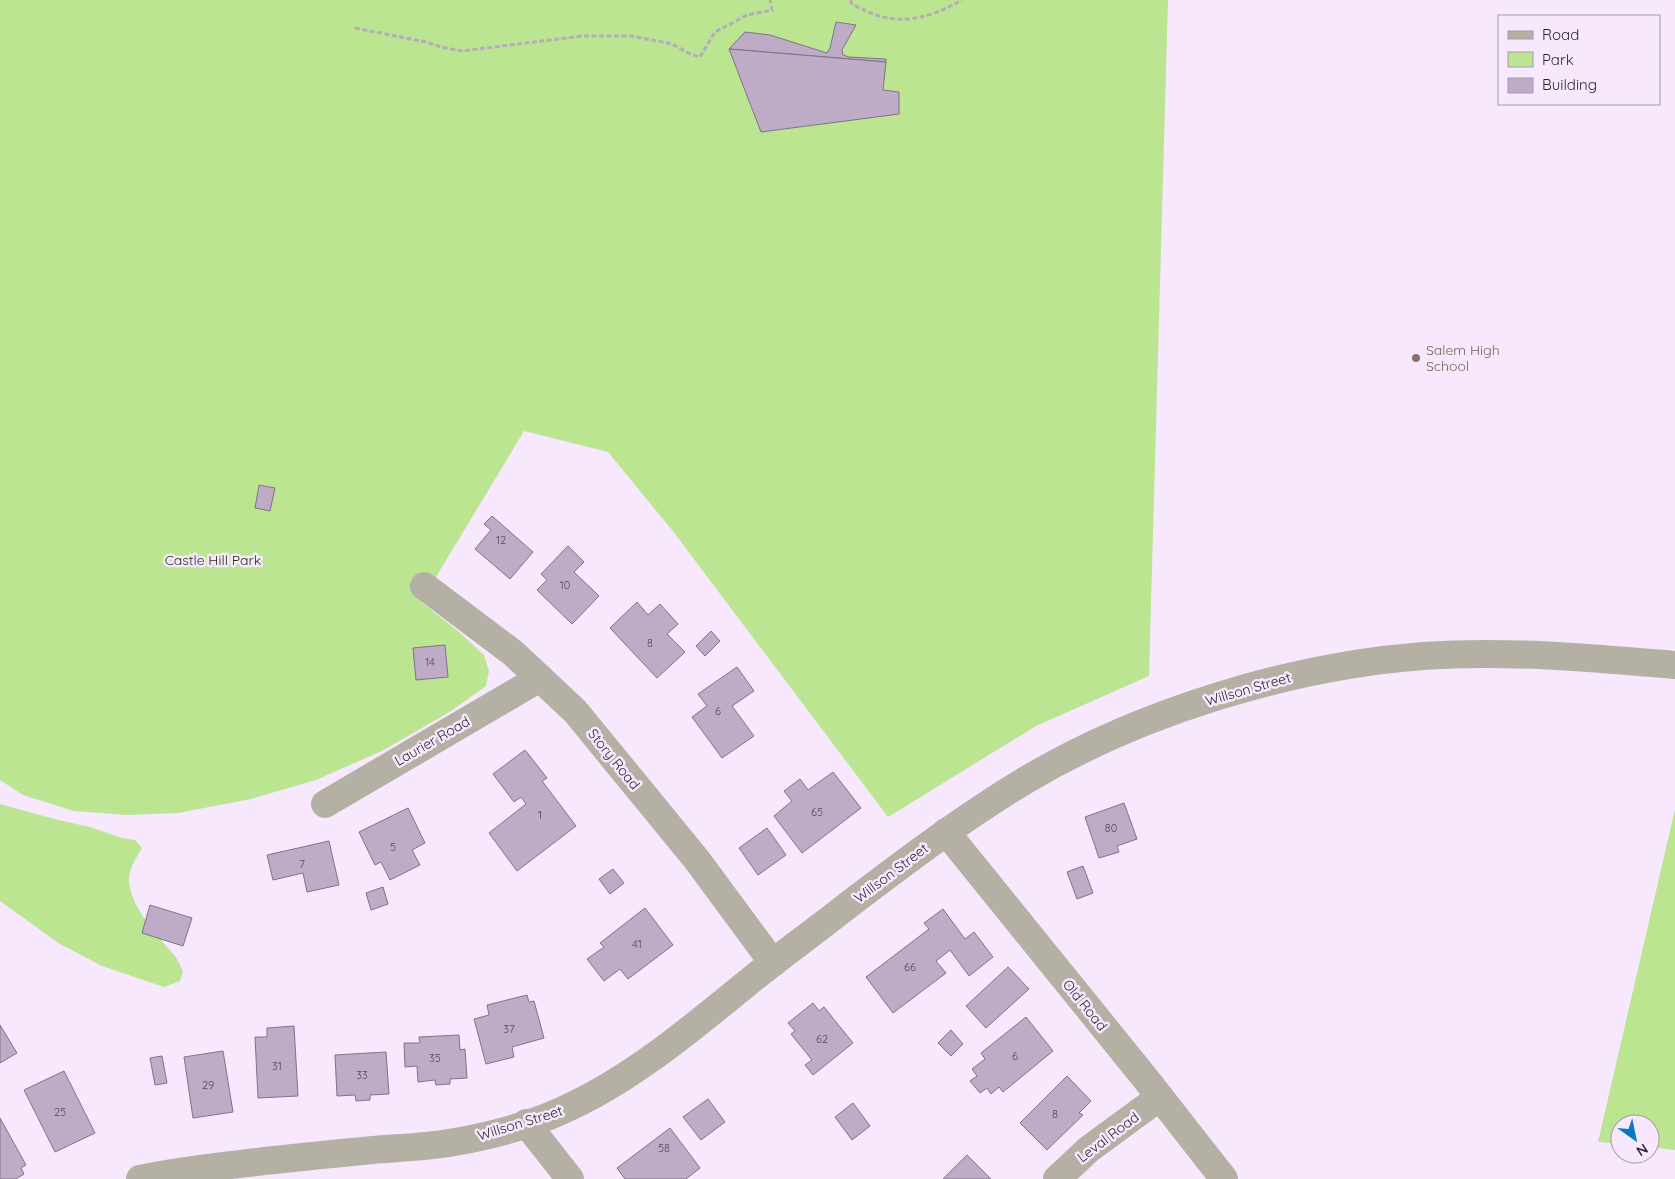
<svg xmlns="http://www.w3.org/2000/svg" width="1675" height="1179" font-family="Quicksand,sans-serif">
	<rect width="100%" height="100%" fill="#f7e8fe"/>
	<!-- green -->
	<g fill="#bce591">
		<path d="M0,0H1168L1149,676L1036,726L888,817L672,530L608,452L524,431L421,602L459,632L484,655L489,671L486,686L451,711L384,750L316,780L251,799L178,813L127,815L74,811L23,795L0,780Z"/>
		<path d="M0,804L58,820L90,827L122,838L135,840L142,848C138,855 132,864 130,872C123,900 157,934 174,955C178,959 180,966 183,971L180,981L164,987L102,966L60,944L0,901Z"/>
		<path d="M1675,809V1150L1650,1147V1124H1620V1144L1598,1142Z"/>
	</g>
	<!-- building -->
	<g fill="#beacc6" stroke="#827189">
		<path d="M836,22L856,25L842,50L843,55L849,57L886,59V62L729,49L745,32L770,35L827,53L830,48Z"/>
		<path d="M729,49L886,62L883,90L899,92V114L761,132Z"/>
		<path d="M259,485L275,488L270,511L255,508Z"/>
		<path d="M492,516L533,552L510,579L475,549L491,530L484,524Z"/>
		<path d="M568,546L584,562L574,572L599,596L572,624L537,590L547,580L541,574Z"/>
		<path d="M637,602L648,615L660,604L678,624L667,634L685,652L657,678L610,628Z"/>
		<path d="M711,631L720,641L705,656L696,646Z"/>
		<path d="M445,645L448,677L416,680L413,648Z"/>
		<path d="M737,667L754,691L732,706L754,736L722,758L692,717L707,706L698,694Z"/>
		<path d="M525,750L547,778L542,781L576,826L517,871L489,833L526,804L521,797L514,802L493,774Z"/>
		<path d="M833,772L861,808L802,853L774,816L792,801L784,791L800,779L808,790Z"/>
		<path d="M1124,803L1137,839L1117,846L1119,852L1099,858L1085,817Z"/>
		<path d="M408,808L425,843L412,850L420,865L390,880L381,862L375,865L359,832Z"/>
		<path d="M767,828L786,855L758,875L739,848Z"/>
		<path d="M329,841L339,885L307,892L303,873L273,880L267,855Z"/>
		<path d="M1083,866L1093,893L1077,899L1067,872Z"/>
		<path d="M613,869L624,883L610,894L599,879Z"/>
		<path d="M383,887L388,904L371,910L366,893Z"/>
		<path d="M150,905L192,918L183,946L142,933Z"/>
		<path d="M645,908L673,945L628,979L620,969L604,981L587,959L604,947L600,943Z"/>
		<path d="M943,909L965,939L974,932L993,957L969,976L950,950L936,961L946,973L893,1013L866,977L929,929L924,923Z"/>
		<path d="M1008,967L1029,989L986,1028L966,1006Z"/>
		<path d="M527,995L529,1002L534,1001L544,1038L512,1047L514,1057L486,1064L474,1019L489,1015L487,1005Z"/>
		<path d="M813,1003L819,1011L824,1007L853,1043L813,1075L805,1065L812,1060L791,1034L795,1031L788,1023Z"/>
		<path d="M1026,1017L1053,1051L1003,1092L999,1087L991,1094L987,1088L980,1093L970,1081L977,1076L972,1069L985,1059L981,1053Z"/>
		<path d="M0,1025L17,1053L0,1063Z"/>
		<path d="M294,1026L298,1096L258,1098L255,1037H267V1028Z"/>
		<path d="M951,1030L963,1044L951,1056L938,1043Z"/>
		<path d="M459,1035L460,1050L465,1049L467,1078L450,1079V1084L436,1085L435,1080L418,1082L417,1066L405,1067L404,1043H420L419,1037Z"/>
		<path d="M223,1051L233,1112L193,1118L184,1057Z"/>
		<path d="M386,1052L389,1094L370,1095V1100L356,1101L355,1095L337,1096L335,1055Z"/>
		<path d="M162,1056L167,1083L155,1085L150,1058Z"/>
		<path d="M64,1071L95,1133L55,1152L24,1090Z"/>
		<path d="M1067,1076L1091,1101L1079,1113L1083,1115L1047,1150L1020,1123Z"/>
		<path d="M708,1099L725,1122L701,1140L683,1117Z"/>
		<path d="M853,1103L870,1126L852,1140L835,1117Z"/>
		<path d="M0,1118L26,1165L21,1168L24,1174L16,1179H0Z"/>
		<path d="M670,1128L700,1168L686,1179H625L617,1168Z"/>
		<path d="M967,1155L991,1179H943Z"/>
	</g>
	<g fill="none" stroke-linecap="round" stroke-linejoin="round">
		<!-- path -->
		<g stroke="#b6aabc" stroke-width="3" stroke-dasharray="5 2.5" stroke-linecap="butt">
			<path d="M851,0V3C892,28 922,22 962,0"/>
			<path d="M355,28L426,42L441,47L462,51L582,36H631L672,44L690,54L700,57L715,32L747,15L772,10L770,0"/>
		</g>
		<!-- minor -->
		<g stroke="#b5b0a4" stroke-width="28">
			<path d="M424,586L513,653L575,711L697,860L773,963"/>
			<path d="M325,804L540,678"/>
			<path d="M946,832L1145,1078L1224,1179"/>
			<path d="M526,1123L570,1179"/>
			<path d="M140,1179C175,1171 212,1167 248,1163C290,1158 331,1154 373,1150C398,1148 424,1147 449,1143C485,1137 528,1126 561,1111C634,1079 699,1022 761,972C789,950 819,928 847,906C906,861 963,818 1026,780C1140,712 1291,666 1423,656C1507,650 1592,658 1675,665"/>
			<path d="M1057,1179L1089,1149L1160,1097"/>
		</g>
	</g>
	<!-- markers -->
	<circle fill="#8d6e63" stroke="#f7e8fe" stroke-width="2" cx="1416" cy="358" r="5"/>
	<g text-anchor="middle" stroke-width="5" stroke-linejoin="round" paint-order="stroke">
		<!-- number labels -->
		<g font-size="11" fill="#514856">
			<text x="501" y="544">12</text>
			<text x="565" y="589">10</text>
			<text x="650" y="647">8</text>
			<text x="430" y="666">14</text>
			<text x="718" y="715">6</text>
			<text x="817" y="816">65</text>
			<text x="540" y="819">1</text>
			<text x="1111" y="832">80</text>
			<text x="393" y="851">5</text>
			<text x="302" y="868">7</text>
			<text x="637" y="948">41</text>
			<text x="910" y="971">66</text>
			<text x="509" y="1033">37</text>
			<text x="822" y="1043">62</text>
			<text x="1015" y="1060">6</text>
			<text x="435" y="1062">35</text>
			<text x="277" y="1070">31</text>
			<text x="362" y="1079">33</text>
			<text x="208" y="1089">29</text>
			<text x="60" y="1116">25</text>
			<text x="1055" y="1118">8</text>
			<text x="664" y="1152">58</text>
		</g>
		<!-- education labels -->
		<g font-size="14" fill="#785e54" stroke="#f7e8fe" text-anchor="start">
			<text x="1426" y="355">Salem High<tspan x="1426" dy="16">School</tspan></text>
		</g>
		<!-- park labels -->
		<g font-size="14" fill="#22330e" stroke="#f7e8fe">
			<text x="213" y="565">Castle Hill Park</text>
		</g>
		<!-- street labels -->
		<g font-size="14" fill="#2d2630" stroke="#f7e8fe">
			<text transform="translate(1248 689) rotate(-16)" y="5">Willson Street</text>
			<text transform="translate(432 741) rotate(-30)" y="5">Laurier Road</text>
			<text transform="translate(614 759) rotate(51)" y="5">Story Road</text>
			<text transform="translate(891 873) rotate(-37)" y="5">Willson Street</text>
			<text transform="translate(1085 1005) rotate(51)" y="5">Old Road</text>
			<text transform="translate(520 1123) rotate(-17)" y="5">Willson Street</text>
			<text transform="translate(1108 1137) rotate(-37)" y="5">Leval Road</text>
		</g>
	</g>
	<!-- legend -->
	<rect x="1498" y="15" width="162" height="90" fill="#f7e8fe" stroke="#a69aac"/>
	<rect x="1508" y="31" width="25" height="8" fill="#b5b0a4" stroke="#a69aac"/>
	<text x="1542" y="40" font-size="15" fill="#2d2630">Road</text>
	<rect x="1508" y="52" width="25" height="15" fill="#bce591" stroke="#a69aac"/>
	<text x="1542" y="65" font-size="15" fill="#2d2630">Park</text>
	<rect x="1508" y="78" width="25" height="15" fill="#beacc6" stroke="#a69aac"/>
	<text x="1542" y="90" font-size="15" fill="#2d2630">Building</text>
	<!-- north arrow -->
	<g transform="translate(1635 1139) rotate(147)"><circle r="24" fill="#f7e8fe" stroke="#a69aac"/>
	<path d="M0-4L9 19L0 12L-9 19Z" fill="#057bc4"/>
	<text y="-8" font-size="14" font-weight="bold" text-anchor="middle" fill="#2d2630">N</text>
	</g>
</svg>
